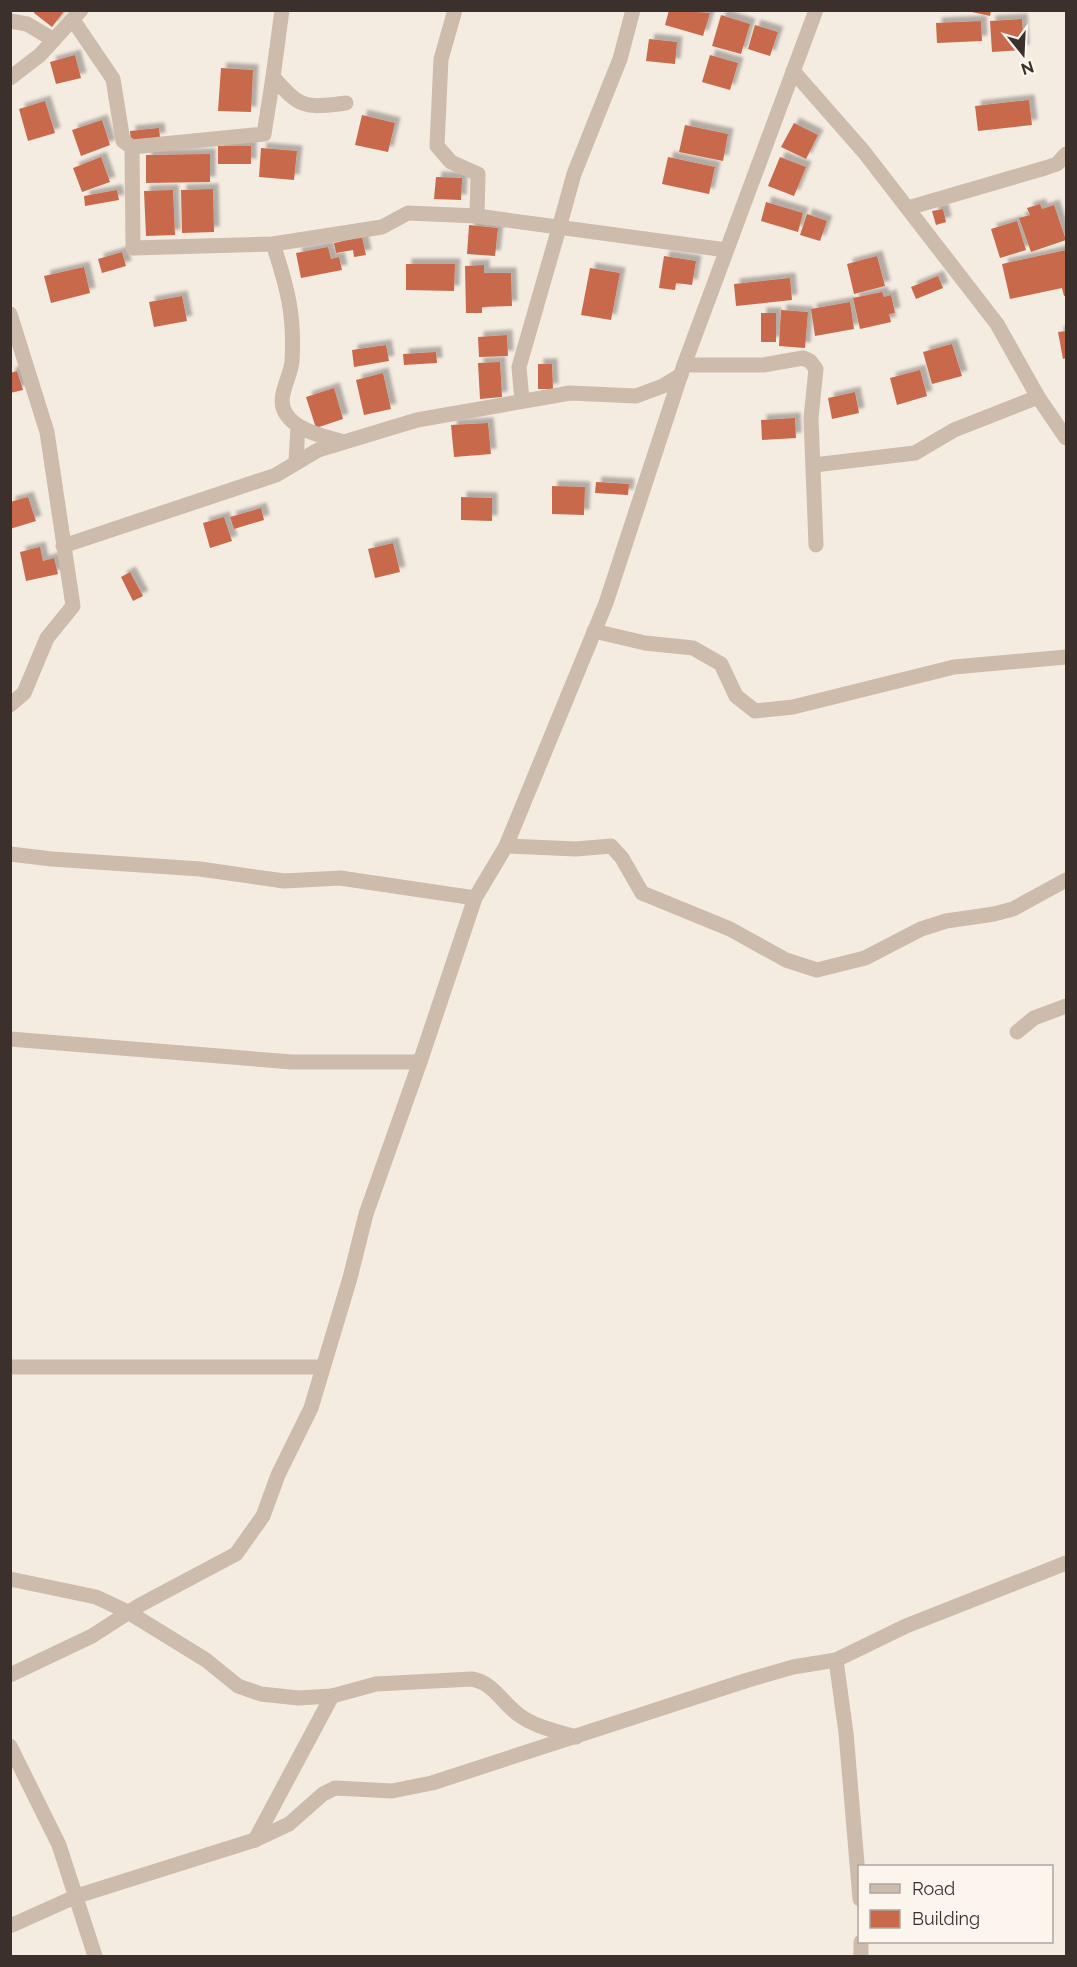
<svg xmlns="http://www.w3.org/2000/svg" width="1077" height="1967" font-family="Raleway,sans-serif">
	<defs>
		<filter id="shadow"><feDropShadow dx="5.5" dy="-5.5" stdDeviation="1.5" flood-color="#0004"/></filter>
	</defs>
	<rect width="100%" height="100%" fill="#f4ebe1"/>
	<!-- building -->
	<g fill="#c8694b" filter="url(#shadow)">
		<path d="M35,10H65L52,27L34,13Z"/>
		<path d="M669,10L710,13L703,36L665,25Z"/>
		<path d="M963,10H991L990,16Z"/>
		<path d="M721,15L750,24L741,54L712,46Z"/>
		<path d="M1022,19L1024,50L992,52L990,21Z"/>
		<path d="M981,21L982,41L937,43L936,23Z"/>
		<path d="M755,25L778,32L770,56L748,49Z"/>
		<path d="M649,39L677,42L675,64L646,61Z"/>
		<path d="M75,55L81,78L56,84L50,62Z"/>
		<path d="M710,55L738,63L730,90L702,82Z"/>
		<path d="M221,68L253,70L251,112L218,111Z"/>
		<path d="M1029,100L1032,125L978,131L975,106Z"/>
		<path d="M45,101L55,133L28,141L19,109Z"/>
		<path d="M362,115L395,123L388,152L355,145Z"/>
		<path d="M102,120L110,145L81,156L72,130Z"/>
		<path d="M794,123L818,135L806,159L781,147Z"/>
		<path d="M685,125L728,134L723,161L679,152Z"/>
		<path d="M159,128L160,138L131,142L130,131Z"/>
		<rect x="218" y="146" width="33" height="18"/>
		<path d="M261,148L297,151L294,180L259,177Z"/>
		<path d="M210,154V182L146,183V155Z"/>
		<path d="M101,157L110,182L82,192L73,168Z"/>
		<path d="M668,157L715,167L709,194L662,184Z"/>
		<path d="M780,157L806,167L794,196L768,186Z"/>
		<path d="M436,177L462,178L461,200L434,199Z"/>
		<path d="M213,189L214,232L182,233L181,190Z"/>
		<path d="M117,190L119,200L85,206L84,196Z"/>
		<path d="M173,190L175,235L146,236L144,191Z"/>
		<path d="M766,202L803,213L798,232L761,221Z"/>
		<path d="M1040,204L1042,209L1054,205L1066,240L1031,252L1019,218L1030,215L1027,208Z"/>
		<path d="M943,209L946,222L936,225L932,211Z"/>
		<path d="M807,214L827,221L820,241L800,235Z"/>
		<path d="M1017,221L1026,250L1000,258L991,229Z"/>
		<path d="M469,225L498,228L495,256L467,254Z"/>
		<path d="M362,237L366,255L354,257L353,250L336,253L334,243Z"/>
		<path d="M328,247L331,259L339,257L342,270L301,278L296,253Z"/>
		<path d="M1066,250V296H1064L1062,288L1010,299L1002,264Z"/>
		<path d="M122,252L126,266L102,273L98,259Z"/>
		<path d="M664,256L696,261L692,285L676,283L675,290L659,288Z"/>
		<path d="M877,256L885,286L854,294L847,264Z"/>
		<path d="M406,264H455L454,291L406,290Z"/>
		<path d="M484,265V273H511L512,306L482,307V313H466L465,266Z"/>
		<path d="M84,267L90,293L51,303L44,276Z"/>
		<path d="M590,268L620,273L611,320L581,315Z"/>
		<path d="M938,276L943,288L916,299L911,287Z"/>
		<path d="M790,278L792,300L736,306L734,284Z"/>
		<path d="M882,292L884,297L891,295L895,313L889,314L891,322L860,329L853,298Z"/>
		<path d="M182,296L187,321L154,327L149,302Z"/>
		<path d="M850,302L854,329L815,336L811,309Z"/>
		<path d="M781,310L808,312L805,348L779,346Z"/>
		<rect x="761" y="313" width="15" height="29"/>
		<path d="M1066,331V358L1063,359L1058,332Z"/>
		<path d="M507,335L508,356L479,357L478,337Z"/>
		<path d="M952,344L962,376L932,384L923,352Z"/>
		<path d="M386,345L389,361L354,367L352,350Z"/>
		<path d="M436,352L437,363L404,365L403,354Z"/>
		<path d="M500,362L502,397L480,399L478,363Z"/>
		<path d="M538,364H552L553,389H538Z"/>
		<path d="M920,370L927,396L897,405L890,378Z"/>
		<path d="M17,371L23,390L10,393V373Z"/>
		<path d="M383,373L391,409L364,415L356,380Z"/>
		<path d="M334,388L343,419L316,428L306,397Z"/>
		<path d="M855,392L859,413L832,419L828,398Z"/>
		<path d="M795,418L796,438L762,440L761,420Z"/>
		<path d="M488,423L491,454L454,457L451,425Z"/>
		<path d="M596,482L629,484L628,495L595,493Z"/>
		<path d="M552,486L585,487L584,515L552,514Z"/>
		<path d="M28,497L36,521L10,529V502Z"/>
		<path d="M461,497L492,498V521L461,520Z"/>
		<path d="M261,508L264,520L234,529L230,517Z"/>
		<path d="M224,517L232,541L210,548L203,523Z"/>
		<path d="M393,543L400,572L375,578L368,549Z"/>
		<path d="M40,547L43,561L54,558L58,574L26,581L20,552Z"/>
		<path d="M130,572L143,596L133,601L121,577Z"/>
	</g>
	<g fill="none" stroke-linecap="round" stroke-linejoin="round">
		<!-- minor -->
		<g stroke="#cdbbac" stroke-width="15">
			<path d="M282,10L273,77C301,109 305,108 346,103"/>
			<path d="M455,10L441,59L437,146L451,162L478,174L477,216"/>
			<path d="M73,20L113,79L123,141L132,147L133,248L273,244L382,227L408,213L477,216L726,250"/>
			<path d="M10,21L27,24L54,40"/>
			<path d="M793,71L864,152L997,324L1038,397L1066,438"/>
			<path d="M10,78L40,55L81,10"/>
			<path d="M132,147L264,134L273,77"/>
			<path d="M908,208L1045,168L1057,164L1066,154"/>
			<path d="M273,244C287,286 295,316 292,361C291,378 275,398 286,414C298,432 324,436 343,442"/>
			<path d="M10,314L47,432L73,606L47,638L24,693L10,705"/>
			<path d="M684,365H763L803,358L810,361L816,369L811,418L816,545"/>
			<path d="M522,401L519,367L559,228L574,174L620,59L633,10"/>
			<path d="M296,462L298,426"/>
			<path d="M814,465L915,453L954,430L1038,397"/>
			<path d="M63,546L276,475L318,450L417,420L570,393L636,396L663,386L681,375"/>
			<path d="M594,631L645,643L693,648L721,664L736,696L755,711L793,707L954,667L1066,657"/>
			<path d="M506,846L576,849L611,846L622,858L642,893L730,929L786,960L817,970L865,958L921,929L946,921L994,914L1013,909L1066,880"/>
			<path d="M10,854L52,859L200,869L284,881L340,878L475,898"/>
			<path d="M1017,1032L1034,1018L1066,1006"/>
			<path d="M10,1039L292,1062H420"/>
			<path d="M10,1367H323"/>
			<path d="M10,1579L96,1597L128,1612L206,1660L238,1686L261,1694L298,1698L332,1696L376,1684L472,1679C494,1683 501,1702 519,1715C535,1727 557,1731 576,1737"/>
			<path d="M836,1660L846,1733L860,1899"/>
			<path d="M10,1675L92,1636L140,1605L236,1554L263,1516L278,1475L311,1408L350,1278L366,1214L420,1062L475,898L506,846L606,603L684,365L816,10"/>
			<path d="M10,1746L59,1845L95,1956"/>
			<path d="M255,1840L332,1696"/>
			<path d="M10,1926L77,1896L255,1840L289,1824L323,1794L335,1788L392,1791L432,1783L748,1680L793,1667L836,1660L906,1626L1066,1563"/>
			<path d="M861,1942V1956"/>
		</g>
	</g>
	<!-- border -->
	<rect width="1077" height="1967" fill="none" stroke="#3b302b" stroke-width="24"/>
	<!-- legend -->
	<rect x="858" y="1865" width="195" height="78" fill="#fbf5ee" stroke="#aea6a0" stroke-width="1.5"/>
	<rect x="870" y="1884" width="30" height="9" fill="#cdbbac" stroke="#aea6a0" stroke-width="1.5"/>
	<text x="912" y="1895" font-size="18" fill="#3b302b">Road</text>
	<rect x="870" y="1910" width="30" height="18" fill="#c8694b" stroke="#aea6a0" stroke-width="1.5"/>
	<text x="912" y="1925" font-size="18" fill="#3b302b">Building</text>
	<!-- north arrow -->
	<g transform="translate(1023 54) rotate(162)" stroke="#fbf5ee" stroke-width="4.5" paint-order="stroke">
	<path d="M0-4.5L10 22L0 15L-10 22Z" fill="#3b302b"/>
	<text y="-9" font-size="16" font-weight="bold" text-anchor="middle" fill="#3b302b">N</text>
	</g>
</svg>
